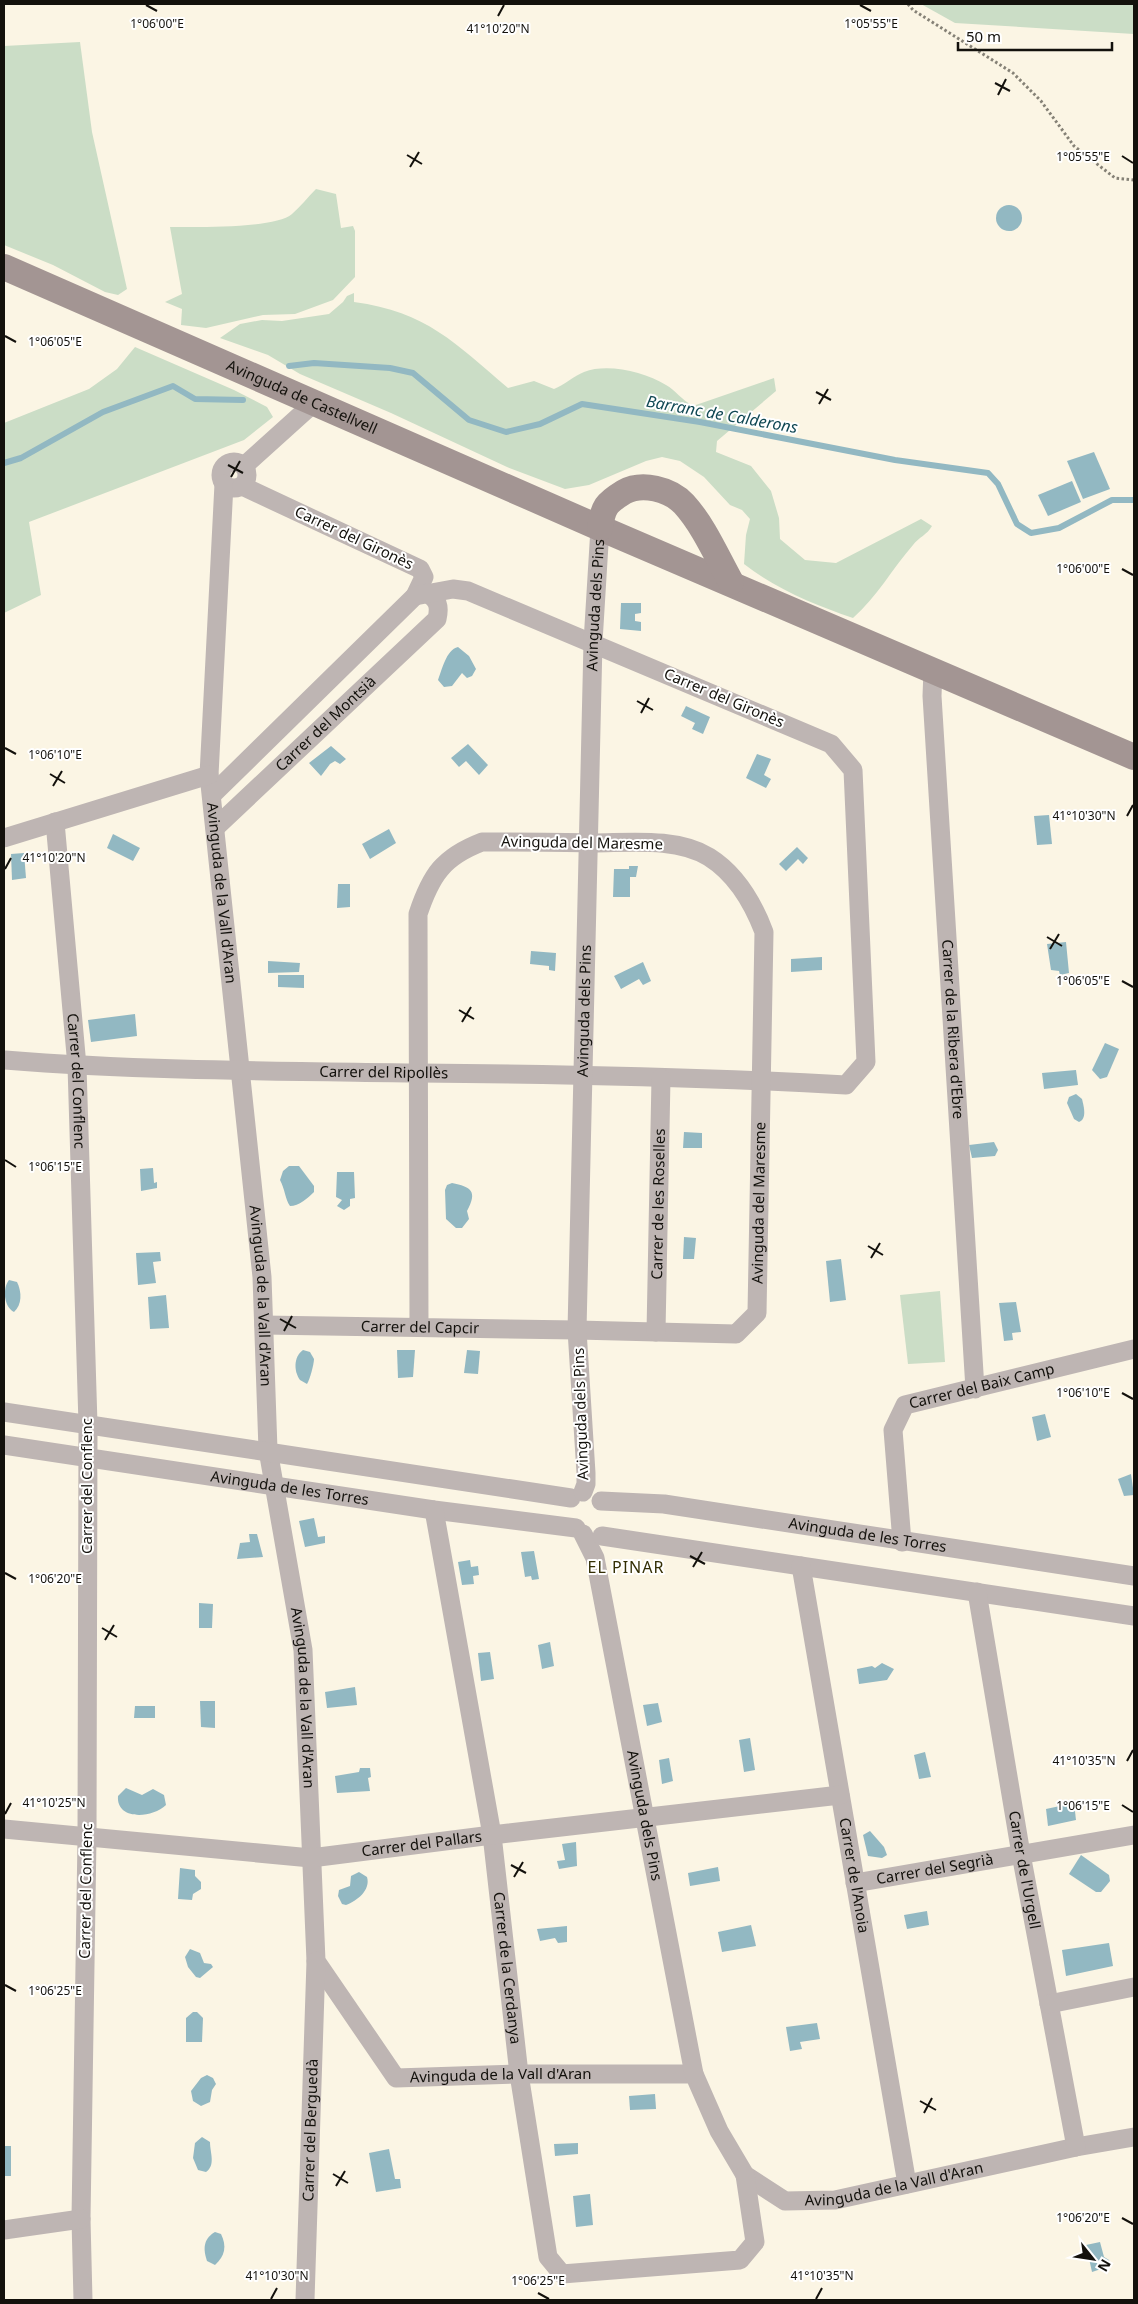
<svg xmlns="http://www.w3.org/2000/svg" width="1138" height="2304" font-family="'Noto Sans',sans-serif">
	<rect width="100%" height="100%" fill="#fbf5e4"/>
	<!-- green -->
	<g fill="#cbddc6">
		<path d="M921,4H1134V34L955,23Z"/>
		<path d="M80,42L92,132L127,289L118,295L105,292L53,265L4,245V46Z"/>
		<path d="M316,189L336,194L341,228L353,226L355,231V277L333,300L295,314L263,315L206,328L181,325L182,309L165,302L182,294L170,227C194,227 275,229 292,214C300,207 308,197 316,189Z"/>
		<path d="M354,293V302C427,312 455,343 508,388L534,381L554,389C564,385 574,376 584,372C608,363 644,372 666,385C675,390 682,400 693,406L774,378L776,391L717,441L716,452L751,466L771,491L779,518L780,539L805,560L836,563L921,519L932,526C927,535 919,537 913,545C892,569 877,597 853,618C815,605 776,589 744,564L746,535L750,519L742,510L730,505L704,477L680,461L662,457L646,461L589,485L565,489L507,467L391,413L300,374L268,355L220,338L240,324L262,320L282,321L329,314L343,302L347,296Z"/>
		<path d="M135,347L234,390L267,407L273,417L244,440L29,522L41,595L4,613V423L89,389L117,369Z"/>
		<path d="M940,1291L945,1362L908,1364L900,1295Z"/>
	</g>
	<!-- water -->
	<g fill="#92b8c2">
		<circle cx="1009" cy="218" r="13"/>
		<path d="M1094,452L1110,489L1083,499L1067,461Z"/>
		<path d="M1072,481L1081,502L1048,516L1038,495Z"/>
		<path d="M621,603H641V613L635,614V621L641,622V631L620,629Z"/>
		<path d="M458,647L469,656L476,669L472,676L467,678L462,673L452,686L444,687L438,680C442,670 446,650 458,647Z"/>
		<path d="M686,706L710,717L703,734L692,729L695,723L681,716Z"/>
		<path d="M468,744L488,765L479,775L466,761L459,767L451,758Z"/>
		<path d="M331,746L346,759L340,764L335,761L330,764L321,776L309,763Z"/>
		<path d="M757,754L771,759L764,775L771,779L766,788L746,778Z"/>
		<path d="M1049,815L1052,844L1037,845L1034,816Z"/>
		<path d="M389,829L396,843L370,859L362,844Z"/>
		<path d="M113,834L140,848L133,861L107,848Z"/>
		<path d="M797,847L808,858L803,864L798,859L786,871L779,864Z"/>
		<path d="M24,853L26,878L12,880L11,854Z"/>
		<path d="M629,866H638L636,877H630V897H613L614,869H629Z"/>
		<path d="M338,884H350V907L337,908Z"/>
		<path d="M1066,942L1069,973L1060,975L1059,971L1051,970L1047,944Z"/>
		<path d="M531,951L556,953L555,971L549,970V966L530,964Z"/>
		<path d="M822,957V970L791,972V959Z"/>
		<path d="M268,961L300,963L299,972L268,973Z"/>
		<path d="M643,962L651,981L643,985L639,979L621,989L614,976Z"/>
		<path d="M278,975H304V988L278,987Z"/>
		<path d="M135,1014L137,1036L91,1042L88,1020Z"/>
		<path d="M1105,1043L1119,1049L1107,1077L1100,1079L1092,1070Z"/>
		<path d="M1076,1070L1078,1085L1044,1089L1042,1073Z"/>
		<path d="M1076,1094L1082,1099C1084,1107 1087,1119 1079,1122L1074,1119L1067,1103L1069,1097Z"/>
		<path d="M684,1132L702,1133V1148H683Z"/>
		<path d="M994,1142L998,1150L995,1156L972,1158L969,1145Z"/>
		<path d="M289,1166H299L314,1186V1192C308,1198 299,1206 290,1206C285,1199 285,1189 280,1180L283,1171Z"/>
		<path d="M153,1168L154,1183L157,1182V1188L141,1191L140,1169Z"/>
		<path d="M337,1172H354L355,1198L350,1199V1206L344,1210L337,1206L342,1200L336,1197Z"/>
		<path d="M452,1183C471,1187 478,1191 467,1211L469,1219L462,1228H456L446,1219L445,1190L447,1185Z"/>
		<path d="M684,1237L696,1238L694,1259H683Z"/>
		<path d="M160,1252L161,1261L153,1262L156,1283L138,1285L136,1253Z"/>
		<path d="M841,1259L846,1300L830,1302L826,1261Z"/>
		<path d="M9,1280L17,1282C22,1292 22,1305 14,1312C4,1307 2,1289 9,1280Z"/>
		<path d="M166,1295L169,1328L150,1329L148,1297Z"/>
		<path d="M1016,1302L1021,1332L1012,1333L1013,1340L1004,1341L999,1303Z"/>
		<path d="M303,1350L310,1352L314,1359C314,1364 310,1379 307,1384L300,1380C294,1372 293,1357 303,1350Z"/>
		<path d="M415,1350L413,1377L398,1378L397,1350Z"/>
		<path d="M467,1350L480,1351L478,1374L464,1373Z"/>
		<path d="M1045,1414L1051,1437L1037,1441L1032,1417Z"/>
		<path d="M1131,1474L1134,1495L1124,1496L1118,1479Z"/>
		<path d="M314,1518L318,1537L325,1536V1543L305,1547L299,1521Z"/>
		<path d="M249,1534H257L263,1557L237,1559L240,1543L250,1542Z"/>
		<path d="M534,1551L539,1579L532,1580L531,1576L525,1577L521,1552Z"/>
		<path d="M470,1560L471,1567L478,1566L479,1575L473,1576L474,1584L462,1585L458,1562Z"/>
		<path d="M199,1603L213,1604L212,1628H199Z"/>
		<path d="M550,1642L554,1666L542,1669L538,1645Z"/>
		<path d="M490,1652L494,1679L481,1681L478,1653Z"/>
		<path d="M882,1663L894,1669L887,1680L859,1684L857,1669L872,1666L875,1668Z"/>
		<path d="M355,1687L357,1705L327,1708L325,1692Z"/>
		<path d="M200,1701H215V1728L201,1727Z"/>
		<path d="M658,1703L662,1722L647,1726L643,1705Z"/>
		<path d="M135,1706H155V1718H134Z"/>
		<path d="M750,1738L755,1770L744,1772L739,1740Z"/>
		<path d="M925,1752L931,1777L919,1779L914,1755Z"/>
		<path d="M669,1758L673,1781L662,1784L659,1760Z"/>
		<path d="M360,1768H370L371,1777L368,1778L370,1791L337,1793L335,1776L359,1772Z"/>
		<path d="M126,1788L142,1795L153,1789L164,1795L166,1805C151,1819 116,1820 118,1796Z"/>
		<path d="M1074,1803L1076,1820L1048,1826L1046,1809Z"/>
		<path d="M870,1831L884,1847L887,1855L882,1858L868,1856L863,1835Z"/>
		<path d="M576,1842L577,1866L559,1869L557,1861L565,1860L562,1844Z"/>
		<path d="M1081,1855L1109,1875L1110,1881L1101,1892H1096L1069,1874Z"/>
		<path d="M718,1867L720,1881L690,1886L688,1873Z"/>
		<path d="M180,1868L195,1870V1876L201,1882V1889L193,1894L192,1900L178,1899Z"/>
		<path d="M359,1872L367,1877C371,1890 357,1901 346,1905L342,1904L338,1896L339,1890L350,1886L351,1876Z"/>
		<path d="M927,1911L929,1925L907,1929L904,1915Z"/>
		<path d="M751,1925L756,1946L722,1952L718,1932Z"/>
		<path d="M567,1926V1942L558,1943L555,1938L540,1941L537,1929Z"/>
		<path d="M1109,1943L1113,1966L1066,1976L1062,1950Z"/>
		<path d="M190,1949L200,1953L204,1963L211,1964L213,1967L200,1978L196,1977L188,1967L185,1957Z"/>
		<path d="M193,2012H197L203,2018L202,2042H186V2018Z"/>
		<path d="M817,2023L820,2039L800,2042L802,2049L790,2051L786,2027Z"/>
		<path d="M207,2075L213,2078L216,2084L212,2090L210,2102L201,2106L193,2101L191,2091L201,2078Z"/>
		<path d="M655,2094L656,2109L630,2110L629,2096Z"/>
		<path d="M202,2137L210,2142C210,2153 216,2165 206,2172L198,2170L193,2158L195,2143Z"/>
		<path d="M578,2143V2154L555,2156L554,2144Z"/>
		<rect x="4" y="2146" width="7" height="30"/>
		<path d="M389,2149L395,2179H400L401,2188L376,2192L369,2153Z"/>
		<path d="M590,2194L593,2225L576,2227L573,2196Z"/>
		<path d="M215,2232L221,2234C227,2246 225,2256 215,2265L207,2261C203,2249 203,2239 215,2232Z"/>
		<path d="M1100,2242L1104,2257L1109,2260L1110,2266L1092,2272L1086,2245Z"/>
	</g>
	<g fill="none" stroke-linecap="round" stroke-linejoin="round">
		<!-- stream -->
		<g stroke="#92b8c2" stroke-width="6">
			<path d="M289,366L314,363L390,368L413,373L469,420L506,432L540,424L582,404L700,422L895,460L988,473L998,484L1017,524L1031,533L1059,528L1112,500H1134"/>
			<path d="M4,463L21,458L103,412L173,386L195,399L243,400"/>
		</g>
		<!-- path -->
		<path stroke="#858176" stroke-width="3" stroke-dasharray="2.5 2.5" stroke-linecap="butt" d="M908,4L913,10L1013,73L1041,101L1074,146L1115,178L1134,180"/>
		<!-- street -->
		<g stroke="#beb5b3" stroke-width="19">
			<circle cx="234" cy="475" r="13"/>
			<path d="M244,466L315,402"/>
			<path id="s1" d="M224,484L209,775L262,1277L268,1450L303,1650L316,1961L396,2078L519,2074H694L719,2131L745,2175L785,2201L835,2200L1076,2147L1134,2137"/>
			<path id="s2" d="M933,670L932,696L975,1389"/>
			<path d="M212,795L415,596L424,577L420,569L242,486"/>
			<path id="s3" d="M55,822L77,1066L88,1424L87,1838L81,2219L83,2300"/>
			<path id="s4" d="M215,828L437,619C440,606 438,600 427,593"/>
			<path d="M4,838L209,775"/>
			<path id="s5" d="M5,1060C143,1071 281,1071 419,1073C561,1074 704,1077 846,1085L866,1062L853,770L831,744L468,591L453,589L415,596"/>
			<path id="s6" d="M264,1325L577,1330L736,1334L757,1313L764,932C753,903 736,874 709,857C676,837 629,843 592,843C555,842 518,842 482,842C443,857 431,875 418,914L419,1327"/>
			<path id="s7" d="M656,1332L661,1078"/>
			<path d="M4,1412L571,1498"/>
			<path id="s8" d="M4,1445L434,1510L576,1528"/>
			<path id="s9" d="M583,1492L586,1484V1473L577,1330L593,642L600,528"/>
			<path id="s10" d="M601,1501L664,1504L1134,1576"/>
			<path id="s11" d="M434,1510L492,1835L519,2074L548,2257L562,2274L740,2260L755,2242L745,2175"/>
			<path id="s12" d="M583,1534L595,1558L694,2074"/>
			<path d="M602,1536L1134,1616"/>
			<path id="s13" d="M902,1542L893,1430L905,1405L1134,1349"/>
			<path id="s14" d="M801,1566L907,2184"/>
			<path id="s15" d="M977,1592L1021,1854L1076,2147"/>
			<path id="s16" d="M4,1829L311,1858L492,1835L840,1795"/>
			<path id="s17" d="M855,1883L1134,1835"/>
			<path d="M1049,2004L1134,1987"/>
			<path d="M4,2230L81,2219"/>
			<path id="s18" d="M305,2300L316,1961"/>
		</g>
		<!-- secondary -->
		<g stroke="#a39593" stroke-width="26">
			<path id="s19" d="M4,267L600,528L1134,757"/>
			<path d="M600,528C603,507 606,503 624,492C642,482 670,489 684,504C704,526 717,557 731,582"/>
		</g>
	</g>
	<!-- ticks -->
	<path fill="none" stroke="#13110c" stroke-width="2" d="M146,5L157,11M860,5L871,11M498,16L504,5M995,83L1010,91M998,95L1006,79M407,155L422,164M1122,156L1133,163M410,167L419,152M5,336L16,342M816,392L831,400M819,404L828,389M228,465L243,473M231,477L240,461M1122,569L1133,575M637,701L653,710M641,713L649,698M5,748L16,754M50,774L65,783M53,786L62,771M1127,816L1133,805M5,869L11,858M1047,937L1062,946M1050,949L1059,934M1122,981L1133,987M459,1010L474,1019M462,1022L471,1007M5,1160L16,1167M868,1246L883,1255M871,1258L880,1243M280,1319L296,1328M284,1331L292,1316M1122,1393L1133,1399M690,1556L705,1564M693,1567L702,1552M5,1573L16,1579M102,1628L117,1637M105,1640L114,1625M1127,1761L1133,1750M1122,1805L1133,1812M5,1814L11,1803M511,1865L526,1873M514,1877L523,1862M5,1985L16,1991M920,2101L936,2110M924,2113L932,2098M333,2174L348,2183M336,2186L345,2171M1122,2218L1133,2224M538,2293L549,2299M271,2299L277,2288M816,2299L822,2288"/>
	<g text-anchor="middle" stroke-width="4" stroke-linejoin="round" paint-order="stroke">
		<!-- street labels -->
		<g font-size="15" fill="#13110c" stroke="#fff">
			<text dy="5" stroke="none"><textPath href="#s19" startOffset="325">Avinguda de Castellvell</textPath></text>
			<text transform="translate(354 538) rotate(25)" y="5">Carrer del Gironès</text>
			<text dy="5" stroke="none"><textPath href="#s9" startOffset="888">Avinguda dels Pins</textPath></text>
			<text transform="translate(724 698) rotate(23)" y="5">Carrer del Gironès</text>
			<text dy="5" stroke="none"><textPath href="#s4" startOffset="152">Carrer del Montsià</textPath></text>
			<text transform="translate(582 843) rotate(1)" y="5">Avinguda del Maresme</text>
			<text dy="5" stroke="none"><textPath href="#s1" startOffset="410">Avinguda de la Vall d'Aran</textPath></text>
			<text dy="5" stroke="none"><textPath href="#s9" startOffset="482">Avinguda dels Pins</textPath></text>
			<text dy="5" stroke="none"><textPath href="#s2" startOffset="360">Carrer de la Ribera d'Ebre</textPath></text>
			<text dy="5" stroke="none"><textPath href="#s5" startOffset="379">Carrer del Ripollès</textPath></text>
			<text dy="5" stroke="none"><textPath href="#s3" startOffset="260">Carrer del Conflenc</textPath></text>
			<text dy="5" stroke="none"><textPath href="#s6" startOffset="612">Avinguda del Maresme</textPath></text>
			<text dy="5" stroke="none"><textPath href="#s7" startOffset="128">Carrer de les Roselles</textPath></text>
			<text dy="5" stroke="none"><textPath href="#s1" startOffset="815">Avinguda de la Vall d'Aran</textPath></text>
			<text dy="5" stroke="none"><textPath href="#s6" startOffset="156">Carrer del Capcir</textPath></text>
			<text dy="5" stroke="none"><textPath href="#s13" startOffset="219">Carrer del Baix Camp</textPath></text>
			<text transform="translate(581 1414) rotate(-92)" y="5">Avinguda dels Pins</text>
			<text transform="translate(87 1486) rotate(-90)" y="5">Carrer del Conflenc</text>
			<text dy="5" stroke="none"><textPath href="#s8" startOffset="289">Avinguda de les Torres</textPath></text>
			<text dy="5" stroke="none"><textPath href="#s10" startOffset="269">Avinguda de les Torres</textPath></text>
			<text dy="5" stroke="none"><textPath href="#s1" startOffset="1220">Avinguda de la Vall d'Aran</textPath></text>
			<text dy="5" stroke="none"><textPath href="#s12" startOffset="289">Avinguda dels Pins</textPath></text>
			<text dy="5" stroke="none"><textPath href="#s16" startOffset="420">Carrer del Pallars</textPath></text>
			<text dy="5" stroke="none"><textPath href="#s17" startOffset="81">Carrer del Segrià</textPath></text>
			<text dy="5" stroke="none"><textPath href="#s15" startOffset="282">Carrer de l'Urgell</textPath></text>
			<text dy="5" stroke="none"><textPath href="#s14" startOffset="314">Carrer de l'Anoia</textPath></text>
			<text transform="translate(86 1891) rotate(-89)" y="5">Carrer del Conflenc</text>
			<text dy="5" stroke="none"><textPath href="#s11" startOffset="464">Carrer de la Cerdanya</textPath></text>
			<text dy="5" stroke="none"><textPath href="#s1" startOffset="1730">Avinguda de la Vall d'Aran</textPath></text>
			<text dy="5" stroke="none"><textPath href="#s18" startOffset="170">Carrer del Berguedà</textPath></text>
			<text dy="5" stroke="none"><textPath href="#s1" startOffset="2195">Avinguda de la Vall d'Aran</textPath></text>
		</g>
		<!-- water labels -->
		<g font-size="16" font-style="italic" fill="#0f4753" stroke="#fff">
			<text transform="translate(722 414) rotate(10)" y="6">Barranc de Calderons</text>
		</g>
		<!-- neighbourhood labels -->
		<g font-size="16" letter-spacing="1" fill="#332e03" stroke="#fff">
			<text x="626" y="1573">EL PINAR</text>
		</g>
	</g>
	<g font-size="12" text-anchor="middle" fill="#13110c" stroke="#fff" stroke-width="4" stroke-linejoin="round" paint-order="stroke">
		<text x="157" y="28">1°06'00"E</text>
		<text x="871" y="28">1°05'55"E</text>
		<text x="498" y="33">41°10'20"N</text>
		<text x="1083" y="161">1°05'55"E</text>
		<text x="55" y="346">1°06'05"E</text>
		<text x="1083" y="573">1°06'00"E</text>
		<text x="55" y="759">1°06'10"E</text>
		<text x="1084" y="820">41°10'30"N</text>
		<text x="54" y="862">41°10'20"N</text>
		<text x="1083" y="985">1°06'05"E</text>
		<text x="55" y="1171">1°06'15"E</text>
		<text x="1083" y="1397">1°06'10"E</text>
		<text x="55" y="1583">1°06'20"E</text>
		<text x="1084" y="1765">41°10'35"N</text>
		<text x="54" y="1807">41°10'25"N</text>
		<text x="1083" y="1810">1°06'15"E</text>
		<text x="55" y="1995">1°06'25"E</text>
		<text x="1083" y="2222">1°06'20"E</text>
		<text x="277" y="2280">41°10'30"N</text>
		<text x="822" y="2280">41°10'35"N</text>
		<text x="538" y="2285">1°06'25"E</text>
	</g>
	<!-- border -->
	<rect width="1138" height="2304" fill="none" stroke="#13110c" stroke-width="10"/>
	<!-- north arrow -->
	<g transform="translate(1093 2259) rotate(120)" stroke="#ffffff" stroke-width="4" paint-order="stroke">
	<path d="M0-4L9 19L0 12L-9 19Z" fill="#13110c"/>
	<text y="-8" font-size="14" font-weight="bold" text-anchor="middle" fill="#13110c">N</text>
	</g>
	<!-- scale -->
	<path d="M958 42v8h154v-8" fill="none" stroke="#13110c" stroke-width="2.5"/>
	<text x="966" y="42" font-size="15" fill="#13110c" stroke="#ffffff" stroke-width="4" paint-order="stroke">50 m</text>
</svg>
